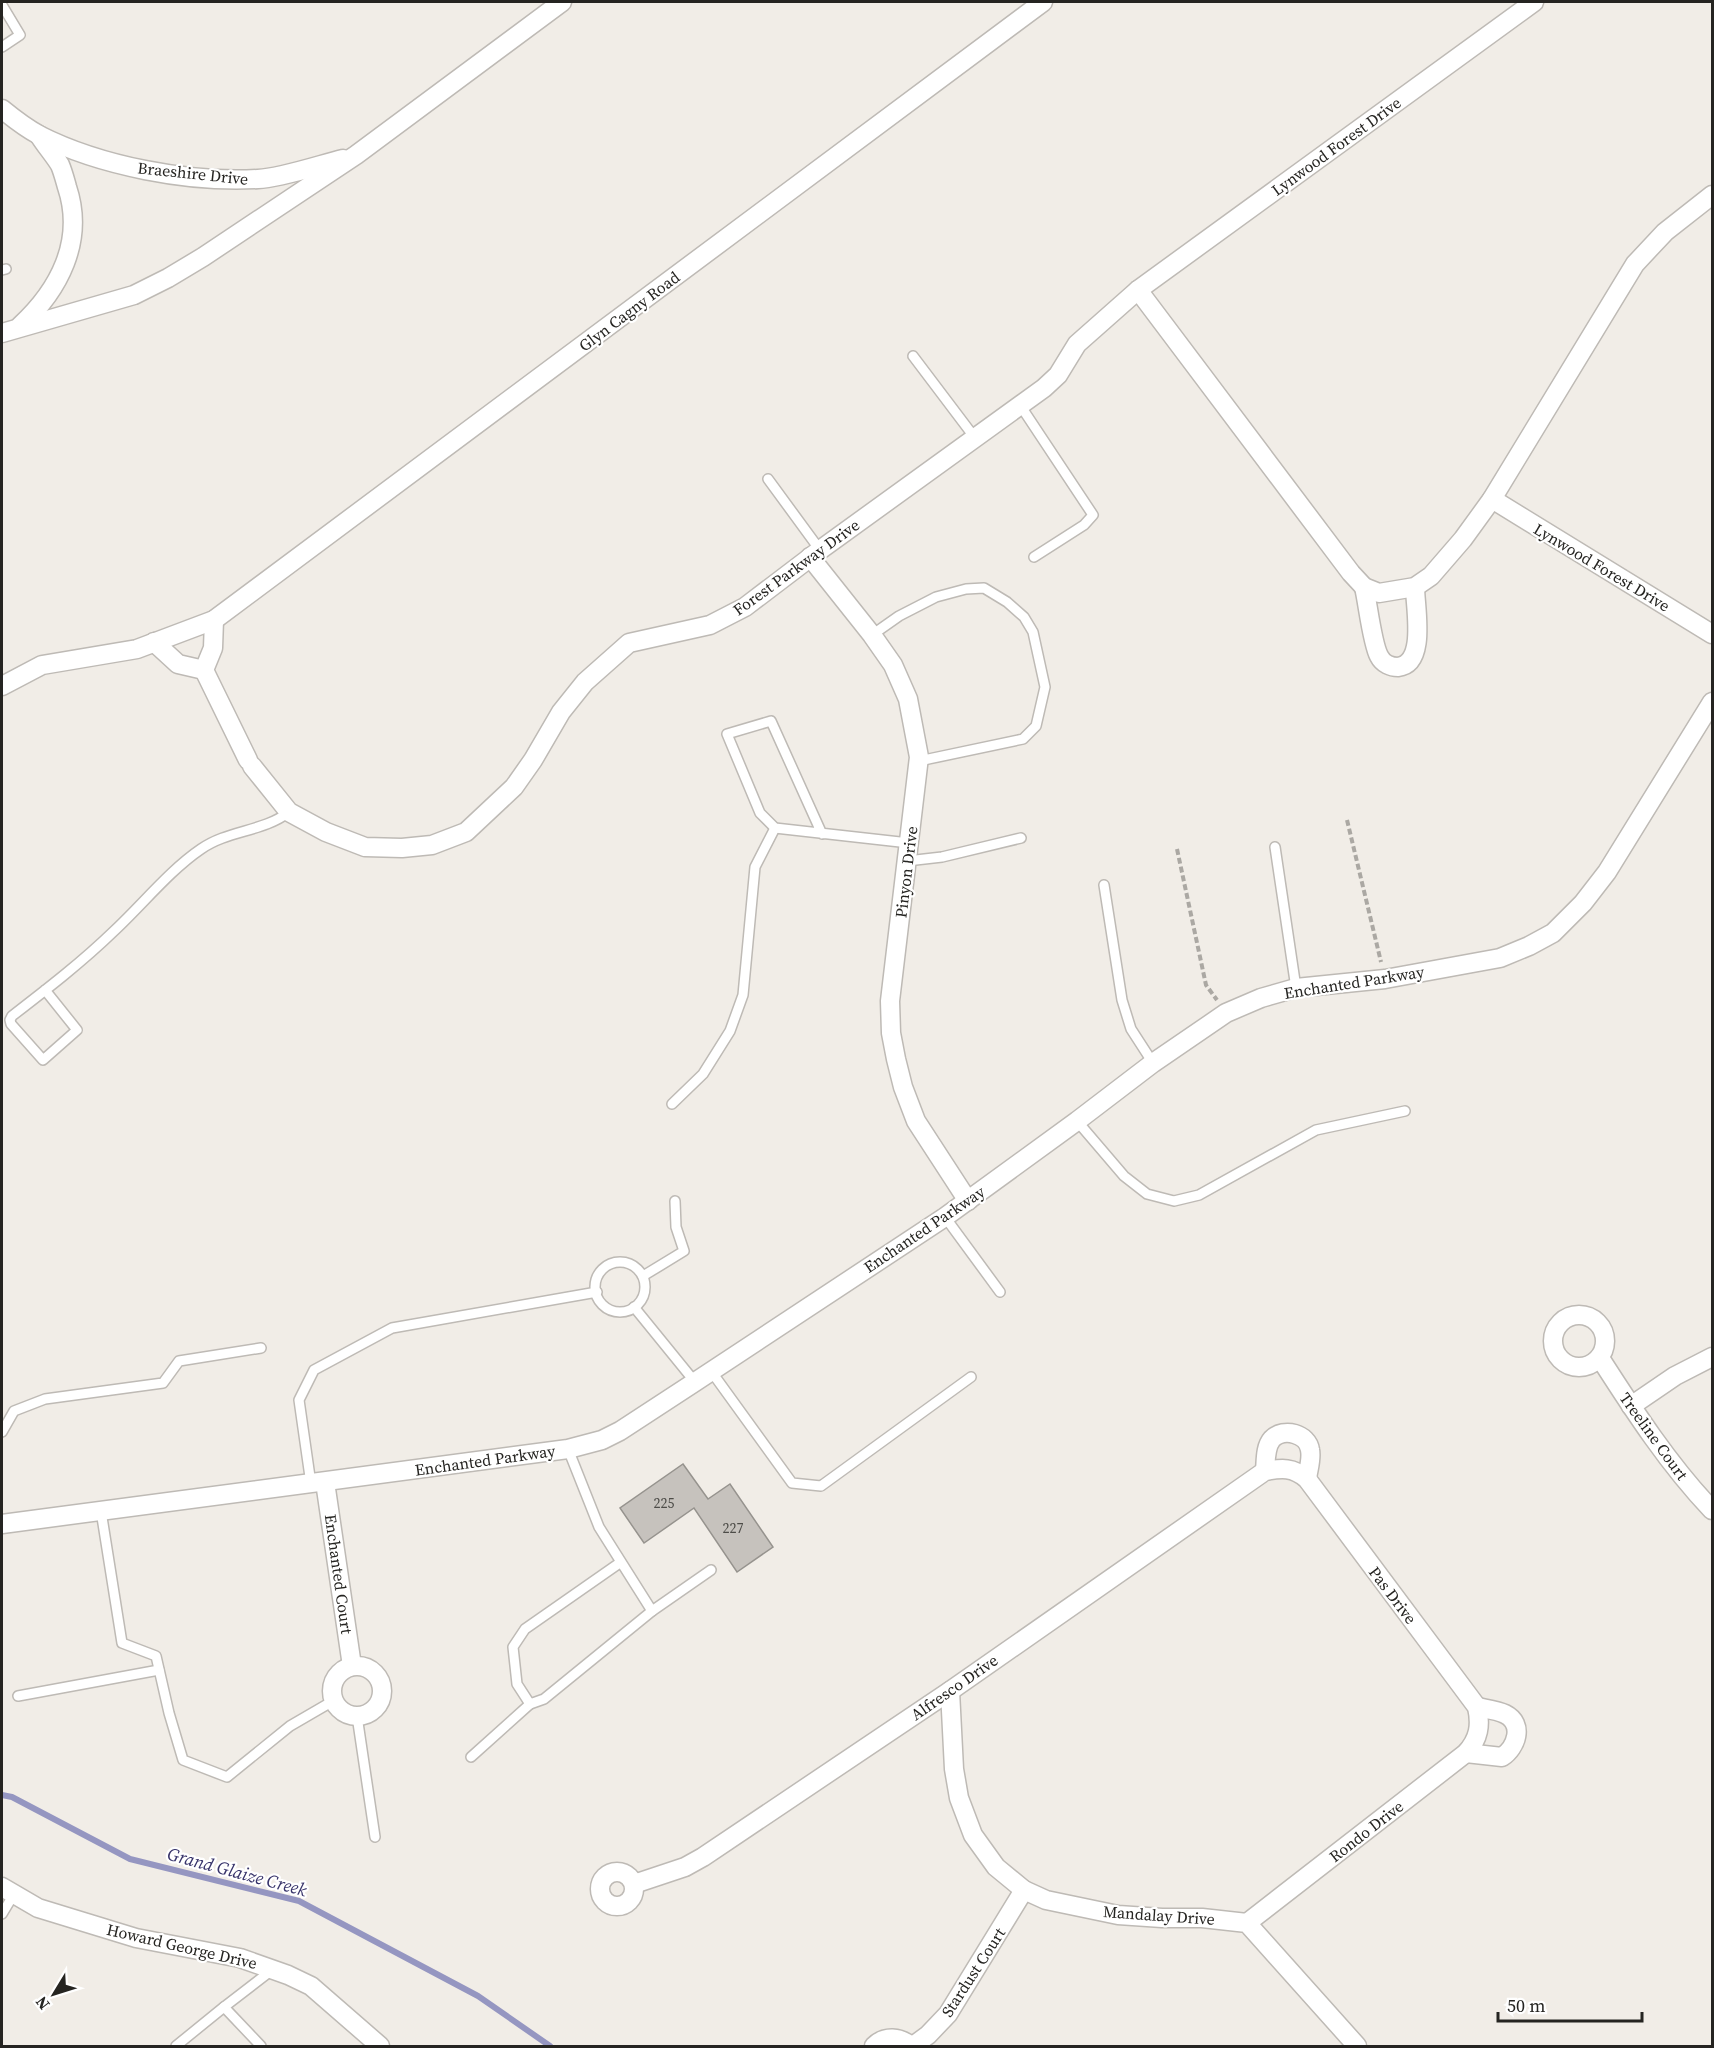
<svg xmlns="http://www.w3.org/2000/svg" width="1714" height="2048" font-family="'Source Serif 4',serif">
	<rect width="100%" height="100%" fill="#f1ede7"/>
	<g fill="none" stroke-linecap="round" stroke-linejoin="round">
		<!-- stream -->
		<path stroke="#9596c1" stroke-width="6" d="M2,1795L12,1797L130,1859L299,1901L478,1996L550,2046"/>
	</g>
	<!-- building -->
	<path fill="#c6c2bd" stroke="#96938e" stroke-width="1.5" d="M683,1464L708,1499L730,1484L773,1547L737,1572L694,1508L644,1543L620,1508Z"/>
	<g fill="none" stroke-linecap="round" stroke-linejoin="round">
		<!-- service casing -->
		<g stroke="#bebab5" stroke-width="12">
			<g id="service">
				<path d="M2,5L20,35L2,47"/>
				<path d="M2,270L6,269"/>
				<path d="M913,356L975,438"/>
				<path d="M1020,405L1093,515L1084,525L1034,557"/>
				<path d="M768,479L820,550"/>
				<path d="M872,635L899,616L936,597L966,589L984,588L1007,602L1024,617L1033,632L1045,687L1036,726L1023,739L919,761"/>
				<path d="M822,834L771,721L727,734L760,813L775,828L909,843"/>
				<path d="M1275,847L1296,988"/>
				<path d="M907,861L942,857L1021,838"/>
				<path d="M1104,885L1122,1000L1131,1029L1153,1063"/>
				<path d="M45,990L77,1030L43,1060L11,1024L10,1020L12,1016C47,989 82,962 114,931C142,905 170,870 201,849C228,830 263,832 289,812"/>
				<path d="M672,1104L703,1074L730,1031L743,995L755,867L775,828"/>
				<path d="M1077,1121L1124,1176L1147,1194L1174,1201L1199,1195L1316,1130L1405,1111"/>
				<path d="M945,1217L1000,1292"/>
				<circle cx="620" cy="1287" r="25"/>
				<path d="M643,1276L684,1251L676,1227L675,1201"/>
				<path d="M634,1307L695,1382"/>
				<path d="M711,1371L792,1483L821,1486L971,1377"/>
				<path d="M2,1432L14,1411L45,1399L163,1383L179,1361L261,1348"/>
				<path d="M568,1449L599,1527L652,1611L544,1699L530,1704L517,1684L513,1647L525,1629L621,1562"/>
				<path d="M311,1484L299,1400L314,1370L392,1328L597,1292"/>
				<path d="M101,1511L122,1643L156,1656L169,1713L183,1760L227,1777L290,1726L333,1701"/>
				<path d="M652,1611L711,1570"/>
				<path d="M18,1696L159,1670"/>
				<path d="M357,1716L375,1837"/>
				<path d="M471,1757L530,1704"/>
				<path d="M2,1914L14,1894"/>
				<path d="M224,2007L272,1970"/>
				<path d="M176,2046L224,2007L261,2046"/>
			</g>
		</g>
		<!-- minor casing -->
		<g stroke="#bebab5" stroke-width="21">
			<g id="minor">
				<path d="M2,109C13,118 26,128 39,135C100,166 189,183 258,179C281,178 319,165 343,159"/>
				<path d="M1138,290L1351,573L1364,587L1379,593L1415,587L1431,576L1463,539L1492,499L1635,264L1665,232L1712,195"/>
				<path d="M20,326C59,290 85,241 67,187C65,180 63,172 60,165C54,155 45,145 39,135"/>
				<path d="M2,333L134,295L168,278L203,257L356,155L562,2"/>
				<path d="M1492,499L1712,634"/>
				<path d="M810,557L872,635L893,665L908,699L919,757L890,1001L891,1033L896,1059L903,1087L916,1121L968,1201"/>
				<path d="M1364,587C1368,604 1372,643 1379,656C1383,664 1391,667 1398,667C1427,664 1415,607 1415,587"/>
				<path d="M214,620L213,648L204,670L248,760"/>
				<path d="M154,642L178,664L204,670"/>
				<path d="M2,686L42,665L137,649L214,620L1043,2"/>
				<path d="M252,766L289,812L326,832L365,847L402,848L432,845L466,832L514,787L533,760L561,712L585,682L629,643L710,625L745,607L820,550L1044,388L1058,375L1077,344L1138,290L1534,2"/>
				<circle cx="1579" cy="1341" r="26"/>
				<path d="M1600,1358C1634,1411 1669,1465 1712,1510"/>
				<path d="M1631,1406L1675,1376L1712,1357"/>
				<path d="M1265,1471C1266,1460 1265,1447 1272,1439C1284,1427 1308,1434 1310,1450C1312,1459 1308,1470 1307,1479"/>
				<path d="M325,1482L352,1666"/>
				<path d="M2,1524L568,1449L602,1440L620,1431L695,1382L945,1217L1077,1121L1153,1063L1226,1013L1261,998L1296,988L1385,979L1500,958L1529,946L1553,933L1583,903L1607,872L1712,702"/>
				<circle cx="357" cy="1691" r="25"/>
				<path d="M950,1691L954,1769L959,1798L973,1835L996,1867L1024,1890L1046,1900L1118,1915L1162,1918H1202L1247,1923L1357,2046"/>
				<path d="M1466,1753L1502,1757C1516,1748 1525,1724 1505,1714C1497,1710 1486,1709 1477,1707"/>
				<circle cx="617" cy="1889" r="17"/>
				<path d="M634,1884L685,1867L703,1857L950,1691L1265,1471C1282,1468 1293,1467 1307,1479L1477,1707C1481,1725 1479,1739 1466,1753L1247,1923"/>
				<path d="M2,1887L38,1908L136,1938L240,1958L288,1975L311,1986L380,2046"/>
				<path d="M874,2046C885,2035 900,2037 911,2046"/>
				<path d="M913,2046L928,2035L948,2014L1024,1890"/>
			</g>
		</g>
		<!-- path -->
		<g stroke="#aba8a3" stroke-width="4" stroke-dasharray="6 3" stroke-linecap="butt">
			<path d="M1347,820L1381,962"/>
			<path d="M1177,849L1206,985L1217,1000"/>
		</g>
		<!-- service -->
		<use href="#service" stroke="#fff" stroke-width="9"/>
		<!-- minor -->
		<use href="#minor" stroke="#fff" stroke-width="18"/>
	</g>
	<g text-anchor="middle" stroke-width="4.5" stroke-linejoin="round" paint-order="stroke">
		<!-- number labels -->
		<g font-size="14" fill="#4d4c48">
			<text x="664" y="1508">225</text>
			<text x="733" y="1533">227</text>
		</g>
		<!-- street labels -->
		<g font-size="16" fill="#252421" stroke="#fff">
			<text transform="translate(1336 146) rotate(-36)" y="6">Lynwood Forest Drive</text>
			<text transform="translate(193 173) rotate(6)" y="6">Braeshire Drive</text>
			<text transform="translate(629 311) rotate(-37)" y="6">Glyn Cagny Road</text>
			<text transform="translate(796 567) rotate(-36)" y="6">Forest Parkway Drive</text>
			<text transform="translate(1602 567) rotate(31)" y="6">Lynwood Forest Drive</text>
			<text transform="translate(906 872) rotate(-83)" y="6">Pinyon Drive</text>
			<text transform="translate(1354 982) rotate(-9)" y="6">Enchanted Parkway</text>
			<text transform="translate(924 1229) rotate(-34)" y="6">Enchanted Parkway</text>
			<text transform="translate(1654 1436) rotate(54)" y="6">Treeline Court</text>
			<text transform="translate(485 1460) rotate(-8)" y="6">Enchanted Parkway</text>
			<text transform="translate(339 1574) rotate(82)" y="6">Enchanted Court</text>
			<text transform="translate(1393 1595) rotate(53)" y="6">Pas Drive</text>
			<text transform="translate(954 1687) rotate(-35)" y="6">Alfresco Drive</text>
			<text transform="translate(1366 1831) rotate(-38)" y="6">Rondo Drive</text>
			<text transform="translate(1159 1915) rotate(4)" y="6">Mandalay Drive</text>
			<text transform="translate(182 1946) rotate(13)" y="6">Howard George Drive</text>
			<text transform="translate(973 1972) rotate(-57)" y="6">Stardust Court</text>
		</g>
		<!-- water labels -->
		<g font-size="18" font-style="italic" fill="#37336a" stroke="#fff">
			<text transform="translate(237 1872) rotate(15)" y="6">Grand Glaize Creek</text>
		</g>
	</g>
	<!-- border -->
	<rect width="1714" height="2048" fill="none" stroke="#252421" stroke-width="6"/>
	<!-- north arrow -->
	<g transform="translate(54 1994) rotate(232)" stroke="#ffffff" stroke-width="4.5" paint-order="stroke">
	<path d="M0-4.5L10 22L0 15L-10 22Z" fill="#252421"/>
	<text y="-9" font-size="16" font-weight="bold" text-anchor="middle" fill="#252421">N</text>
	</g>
	<!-- scale -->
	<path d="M1498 2012v9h144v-9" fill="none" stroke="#252421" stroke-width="3"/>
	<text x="1507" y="2012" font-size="18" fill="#252421" stroke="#ffffff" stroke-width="4.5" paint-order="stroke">50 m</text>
</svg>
